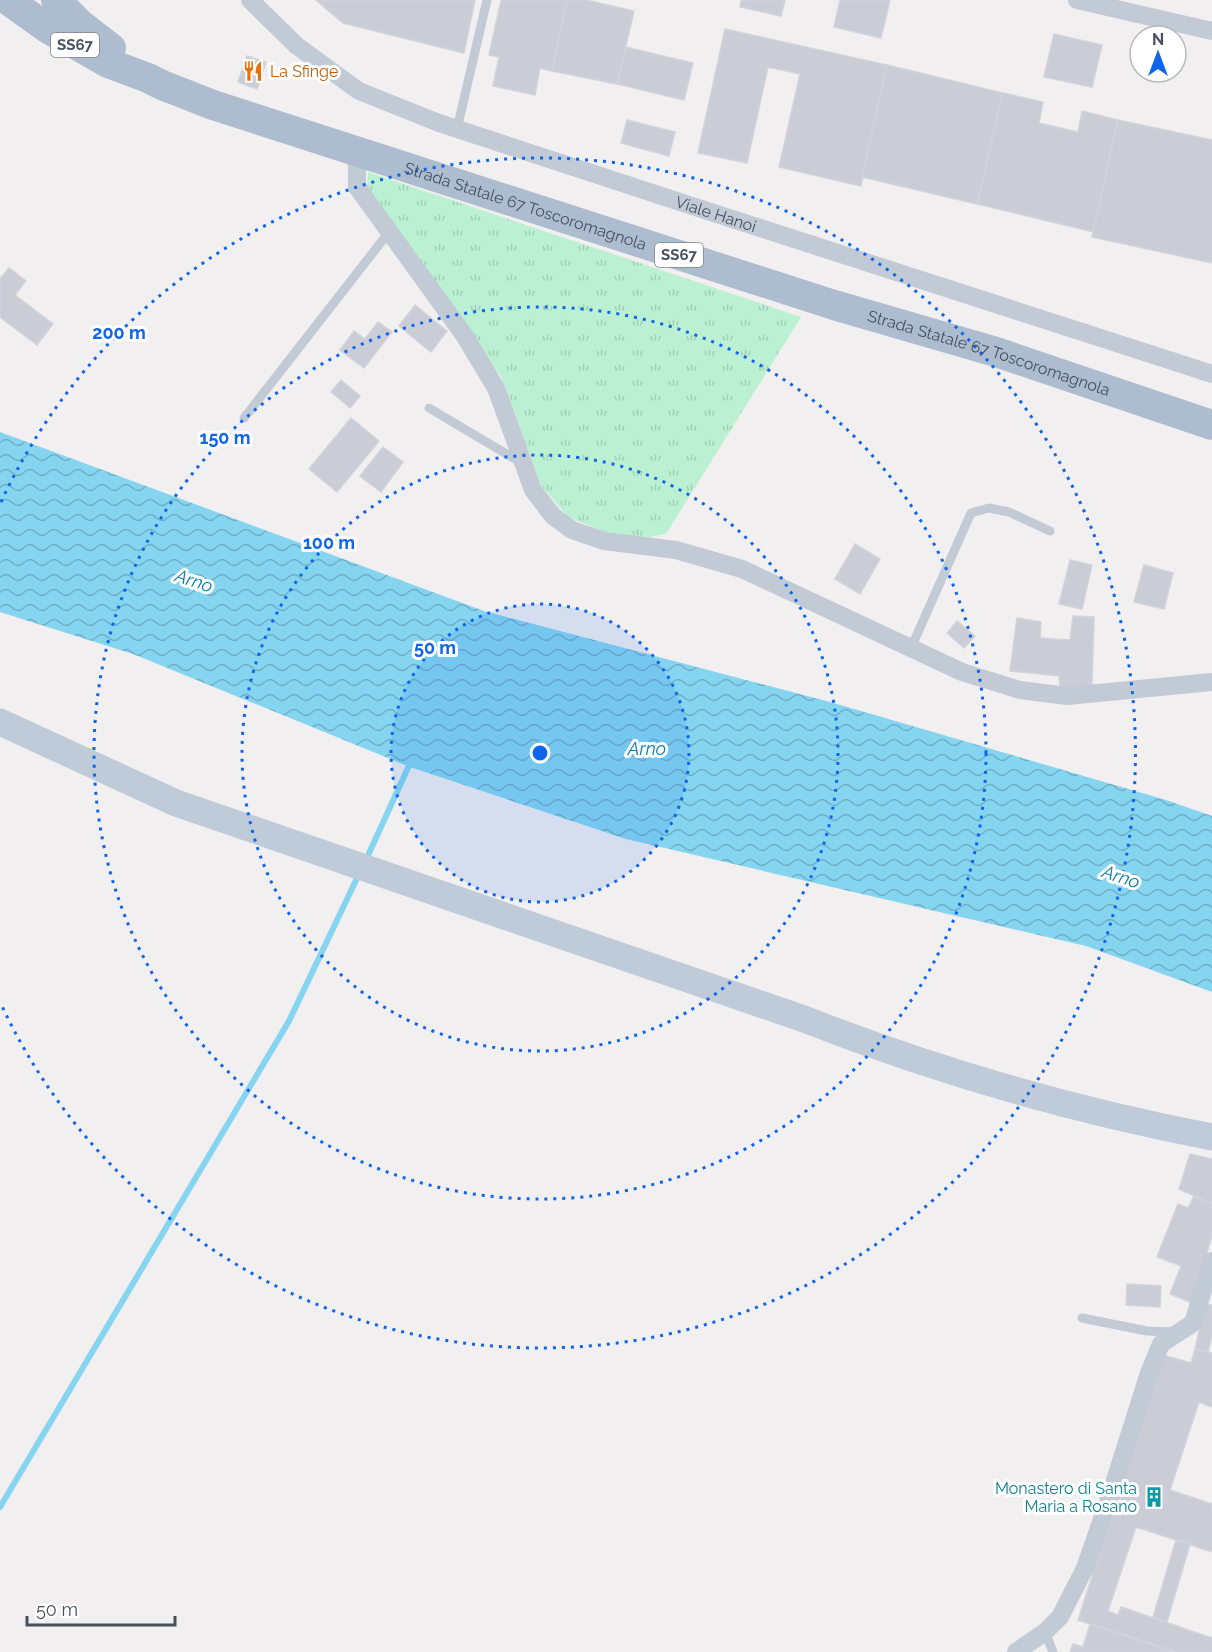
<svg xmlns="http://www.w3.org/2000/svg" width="1212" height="1652" font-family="Raleway,sans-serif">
	<defs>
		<pattern id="grass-tufts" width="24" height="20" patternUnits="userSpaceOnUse" patternTransform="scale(1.5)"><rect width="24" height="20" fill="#bbf1d2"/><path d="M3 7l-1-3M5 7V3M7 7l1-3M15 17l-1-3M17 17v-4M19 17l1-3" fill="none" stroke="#a2d0b7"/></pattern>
		<pattern id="water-waves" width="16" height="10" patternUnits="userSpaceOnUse" patternTransform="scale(1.5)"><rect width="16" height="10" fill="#85d5f1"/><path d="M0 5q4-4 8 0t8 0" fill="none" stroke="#6fafc6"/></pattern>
	</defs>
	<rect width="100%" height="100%" fill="#f1efef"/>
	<!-- grass -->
	<path fill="url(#grass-tufts)" d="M368,172L801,317L666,534L641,539L605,532L568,517L541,485L502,378L367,188Z"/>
	<!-- water -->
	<path fill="url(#water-waves)" d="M0,432L484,611L830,702L1166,800L1212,816V992L1086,946L626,839L410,767L133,654L0,612Z"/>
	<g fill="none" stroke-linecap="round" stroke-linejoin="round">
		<!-- stream -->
		<g stroke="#85d5f1" stroke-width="6">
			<path d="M365,862L412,759"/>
			<path d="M0,1507L289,1021L359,874"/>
		</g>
	</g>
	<!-- building -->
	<g fill="#cacdd5" stroke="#d2d4db" stroke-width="1.5">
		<path d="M316,0H475L464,53L343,23Z"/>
		<path d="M501,0H567L552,71L540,68L535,95L493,86L499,57L489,55Z"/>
		<path d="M567,0H586L634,11L617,84L552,71Z"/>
		<path d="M741,0H785L781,16L740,7Z"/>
		<path d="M840,0H890L881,38L834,27Z"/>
		<path d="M725,29L887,65L861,186L779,167L800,74L768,67L747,163L698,153Z"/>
		<path d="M1054,34L1102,45L1092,87L1044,77Z"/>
		<path d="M626,47L693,63L684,100L617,84Z"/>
		<path d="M247,56L266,62L257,89L238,82Z"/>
		<path d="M887,65L1003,93L977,204L862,177Z"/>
		<path d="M1003,93L1043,102L1039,123L1078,132L1082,111L1118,120L1094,232L977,204Z"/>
		<path d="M627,120L675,132L669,156L621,143Z"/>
		<path d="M1118,120L1212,140V263L1092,237Z"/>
		<path d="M9,268L26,281L15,295L53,324L37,345L0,317V279Z"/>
		<path d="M415,305L447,331L431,352L399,326Z"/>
		<path d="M378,322L392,332L364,368L340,350L354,331L365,339Z"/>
		<path d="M341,380L360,396L350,408L331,392Z"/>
		<path d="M351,418L379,441L337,492L309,469Z"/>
		<path d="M383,447L403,462L381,492L360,476Z"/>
		<path d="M855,544L880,559L860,594L835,579Z"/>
		<path d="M1070,560L1092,565L1082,609L1059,604Z"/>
		<path d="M1144,565L1173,573L1164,609L1134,602Z"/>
		<path d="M1073,616L1094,617L1092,685L1060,689L1059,676L1010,671L1017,618L1041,622L1040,638L1070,640Z"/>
		<path d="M957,621L975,636L964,648L947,633Z"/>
		<path d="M1190,1154L1212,1159V1204L1179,1189Z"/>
		<path d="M1194,1196L1212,1204V1235L1193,1303L1170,1294L1181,1266L1157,1257L1178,1204L1188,1208Z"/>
		<path d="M1127,1284L1161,1286L1160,1307L1126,1305Z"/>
		<path d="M1205,1304L1212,1305V1335L1208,1352L1195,1349Z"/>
		<path d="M1195,1349L1212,1353V1407L1199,1402L1170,1490L1212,1504V1552L1136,1527L1108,1611L1118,1615L1121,1607L1212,1638V1652H1176L1078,1620L1163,1355L1191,1363Z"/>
		<path d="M1176,1540L1190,1544L1167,1622L1153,1617Z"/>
		<path d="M1090,1624L1176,1652H1070L1073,1644L1083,1647Z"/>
	</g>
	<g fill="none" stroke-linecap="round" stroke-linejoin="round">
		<!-- service -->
		<g stroke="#c1cad5" stroke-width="9">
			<path d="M457,129L487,0"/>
			<path d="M429,408L520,462"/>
			<path d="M244,418L389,232"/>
			<path d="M911,648L971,513L989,508L1009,512L1050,531"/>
			<path d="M1082,1318L1147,1331L1173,1332"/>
			<path d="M1045,1632L1053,1652"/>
		</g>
		<!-- minor -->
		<g stroke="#c1cad5" stroke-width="18">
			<path id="s1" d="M250,0L297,46L359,91L439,123L686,204L1212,374"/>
			<path d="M1077,0L1212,31"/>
			<path d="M357,152V187L464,335L496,388L533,490L553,516L572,530L604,541L676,550L742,569L962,672L1020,690L1067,696L1212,682"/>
			<path d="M1016,1652L1045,1632L1060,1617L1085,1568L1110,1496L1149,1373L1161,1344L1193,1323L1212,1261"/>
		</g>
		<!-- secondary -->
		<path stroke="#c0cbd9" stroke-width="27" d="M0,722L176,803L804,1019C936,1071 1073,1110 1212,1137"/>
		<!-- primary -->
		<g stroke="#adbdcf" stroke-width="30">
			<path id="s2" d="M8,0L47,28L108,63L148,78L162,85L213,105L834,305L996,352L1212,425"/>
			<path d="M56,0L80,24L111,48"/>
		</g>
	</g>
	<!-- distance rings -->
	<circle cx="540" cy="753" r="149" fill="#0f65eb" fill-opacity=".12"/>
	<g fill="none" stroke="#0f65eb" stroke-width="3" stroke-dasharray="3 6">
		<circle cx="540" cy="753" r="149"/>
		<circle cx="540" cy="753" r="298"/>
		<circle cx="540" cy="753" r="446"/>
		<path d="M1 502A595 595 0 1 1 1 1004"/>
	</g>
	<!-- icons -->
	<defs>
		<g id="restaurant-bare" transform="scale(1.62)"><path d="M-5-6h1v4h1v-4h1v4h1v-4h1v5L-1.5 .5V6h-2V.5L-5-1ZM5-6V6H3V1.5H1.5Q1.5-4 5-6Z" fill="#e8710a" stroke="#fff" stroke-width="2.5" paint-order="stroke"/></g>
		<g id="building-bare" transform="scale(1.62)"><path d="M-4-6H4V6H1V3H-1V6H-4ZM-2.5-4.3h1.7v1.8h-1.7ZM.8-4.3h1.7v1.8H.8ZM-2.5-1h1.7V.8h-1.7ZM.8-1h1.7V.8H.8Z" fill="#0f9aa8" stroke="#fff" stroke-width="2.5" paint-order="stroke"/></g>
	</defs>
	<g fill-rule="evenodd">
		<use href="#restaurant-bare" x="253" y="71"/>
		<use href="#building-bare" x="1154" y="1497"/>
	</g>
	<g text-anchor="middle" stroke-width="6" stroke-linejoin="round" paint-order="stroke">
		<!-- shield labels -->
		<g fill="#fff" stroke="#7e858e" stroke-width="1.5">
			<rect x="51" y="33" width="48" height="24" rx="4.5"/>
			<rect x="655" y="243" width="48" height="24" rx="4.5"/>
		</g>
		<g font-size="15" font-weight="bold" fill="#46515d">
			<text x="75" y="50">SS67</text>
			<text x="679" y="260">SS67</text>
		</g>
		<!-- food labels -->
		<g font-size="16" fill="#c56008" stroke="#fff" text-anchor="start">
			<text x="270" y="77">La Sfinge</text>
		</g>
		<!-- street labels -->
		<g font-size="16" fill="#46515d" stroke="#fff">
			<text dy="6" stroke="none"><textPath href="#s2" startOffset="560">Strada Statale 67 Toscoromagnola</textPath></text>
			<text dy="6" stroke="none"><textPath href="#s1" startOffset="520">Viale Hanoi</textPath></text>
			<text dy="6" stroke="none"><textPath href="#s2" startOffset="1046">Strada Statale 67 Toscoromagnola</textPath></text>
		</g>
		<!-- culture labels -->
		<g font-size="16" fill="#0d838f" stroke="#fff" text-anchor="end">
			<text x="1137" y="1494">Monastero di Santa<tspan x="1137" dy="18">Maria a Rosano</tspan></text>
		</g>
		<!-- water labels -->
		<g font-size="18" font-style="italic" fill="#057faa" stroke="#fff">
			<text transform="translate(194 581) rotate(18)" y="6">Arno</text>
			<text x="647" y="755">Arno</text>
			<text transform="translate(1121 877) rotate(18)" y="6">Arno</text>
		</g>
	</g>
	<circle cx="540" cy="753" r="9" fill="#0f65eb" stroke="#fff" stroke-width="3"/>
	<g font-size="18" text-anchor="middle" font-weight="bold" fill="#0f65eb" stroke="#fff" stroke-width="6" stroke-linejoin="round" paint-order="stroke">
		<text x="119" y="339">200 m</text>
		<text x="225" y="444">150 m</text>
		<text x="329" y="549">100 m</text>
		<text x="435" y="654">50 m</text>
	</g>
	<!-- north arrow -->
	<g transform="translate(1158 54)"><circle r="28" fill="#ffffff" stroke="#b5b9be" stroke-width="1.5"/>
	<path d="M0-4.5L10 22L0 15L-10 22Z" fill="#0f65eb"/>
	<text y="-9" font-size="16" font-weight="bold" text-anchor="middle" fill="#46515d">N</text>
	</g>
	<!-- scale -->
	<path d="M27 1616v9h148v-9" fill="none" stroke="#46515d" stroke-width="3"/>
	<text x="36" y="1616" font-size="18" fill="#46515d" stroke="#ffffff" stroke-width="4.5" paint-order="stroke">50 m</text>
</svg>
